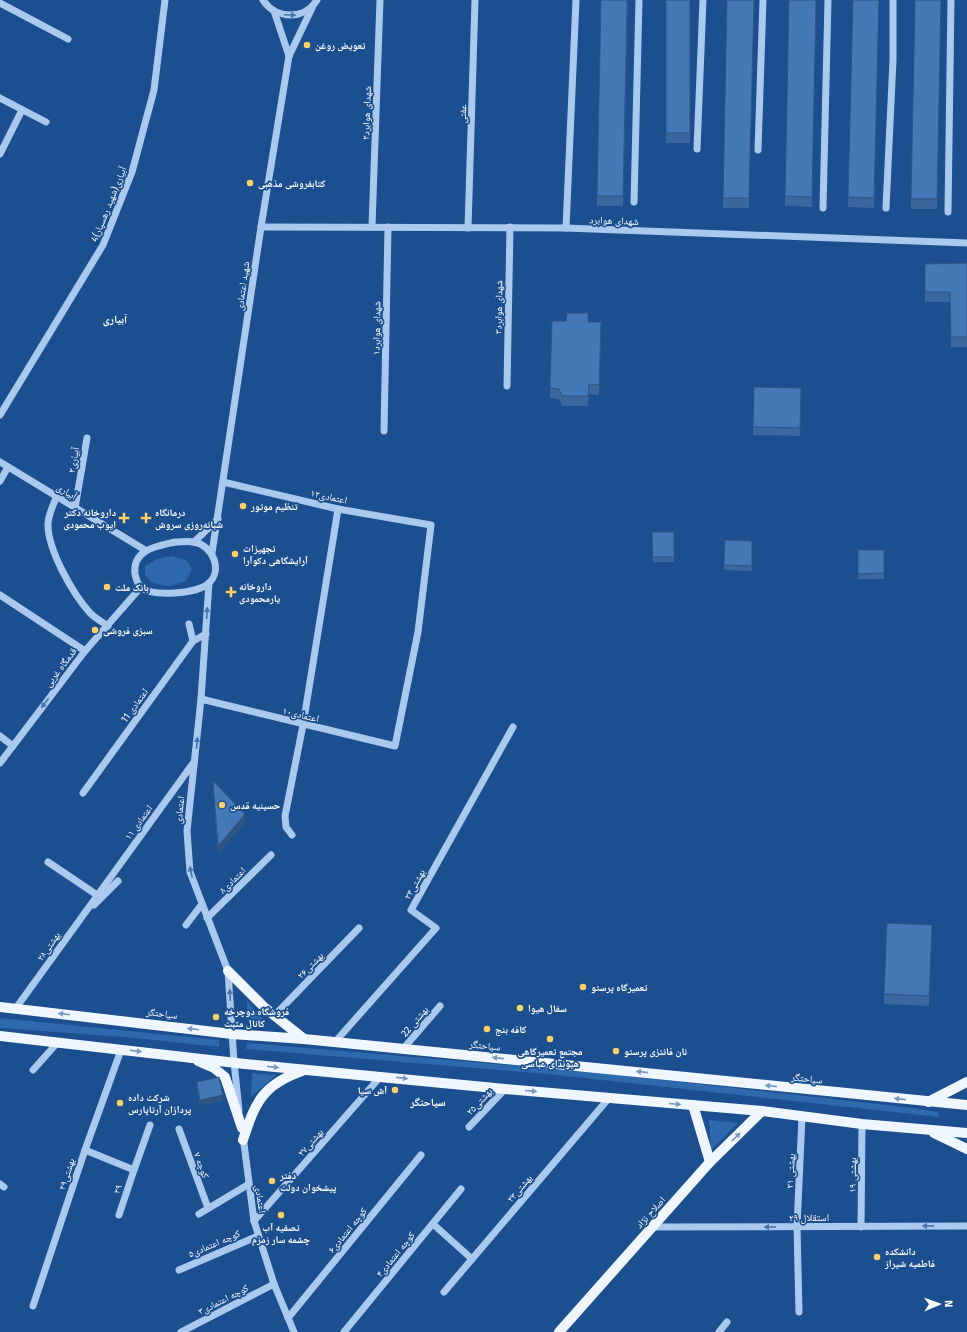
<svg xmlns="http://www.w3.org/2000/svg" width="967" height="1332" font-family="'Fira Sans','Noto Naskh Arabic',sans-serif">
	<rect width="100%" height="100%" fill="#1b4f8f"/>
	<!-- green -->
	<g fill="#2e69ad">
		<path d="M172,556L186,560L192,569L186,581L169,586L152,583L145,575V566L157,559Z"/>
		<path d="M247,1001L267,1024L248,1023Z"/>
		<path d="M0,1018L219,1040V1047L125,1037L0,1028Z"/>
		<path d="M247,1043L601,1073L905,1107L938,1112L939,1117L547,1074L246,1049Z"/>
		<path d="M252,1073L276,1075L251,1097Z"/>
		<path d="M709,1120L738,1123L711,1150Z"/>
	</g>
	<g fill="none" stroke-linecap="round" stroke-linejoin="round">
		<!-- minor -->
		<g stroke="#a9c9ee" stroke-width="7">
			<path d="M263,0C276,20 305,20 317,0"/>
			<path d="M0,3L68,39"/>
			<path d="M274,11L289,56"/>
			<path d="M0,98L46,122"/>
			<path d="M697,149L703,0"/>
			<path d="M758,150L763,0"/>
			<path d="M0,154L22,110"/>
			<path d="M634,202L639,0"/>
			<path d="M823,208L828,0"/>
			<path d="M886,208L893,60V0"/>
			<path d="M948,212L951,0"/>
			<path d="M372,226L380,0"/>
			<path d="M261,227L566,228L967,243"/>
			<path d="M468,228L475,0"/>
			<path d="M566,228L576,0"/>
			<path d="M507,386L510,227"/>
			<path d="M0,415L103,245L132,172L154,90L165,0"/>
			<path d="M384,431L388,227"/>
			<path d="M0,462L145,550"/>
			<path d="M0,481L8,467"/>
			<path d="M57,496C53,505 49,513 48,523C47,549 73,594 90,613C95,618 102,622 108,626"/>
			<path d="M75,508L87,438"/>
			<path d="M175,542C181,542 188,541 194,542C212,545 224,570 208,584C197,593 153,598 141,587C137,584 136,578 135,574C132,549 158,546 175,542Z"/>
			<path d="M194,542L218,519"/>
			<path d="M212,553L261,227L289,56L312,8"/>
			<path d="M209,583L201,699L187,831L190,872L228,971L234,1062L239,1110"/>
			<path d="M0,595L85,651"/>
			<path d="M189,624L193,641"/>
			<path d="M201,699L395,746L418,632L431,525L338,509L223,482"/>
			<path d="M0,736L13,746"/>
			<path d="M0,763L85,651L141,587"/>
			<path d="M83,793L193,641L206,634"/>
			<path d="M292,835L286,827L285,816L303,725L338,509"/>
			<path d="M48,862L97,895"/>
			<path d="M94,905L118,881"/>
			<path d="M207,918L271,855"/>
			<path d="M186,925L202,904"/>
			<path d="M16,1008L194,762"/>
			<path d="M275,1015L359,928"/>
			<path d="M335,1042L436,928L411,910L513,727"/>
			<path d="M403,1049L440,1006"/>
			<path d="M33,1070L58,1042"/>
			<path d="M469,1127L505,1089"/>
			<path d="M179,1129L208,1208"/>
			<path d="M243,1136L254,1221L274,1284L294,1332"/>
			<path d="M85,1150L134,1170L150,1125"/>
			<path d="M0,1184L4,1187"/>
			<path d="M199,1214L249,1184"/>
			<path d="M119,1215L134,1170"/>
			<path d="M254,1221L381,1076"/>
			<path d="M433,1224L472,1259"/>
			<path d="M652,1227L967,1226"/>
			<path d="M861,1227L862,1124"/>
			<path d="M179,1270L258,1236"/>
			<path d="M444,1292L609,1098"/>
			<path d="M33,1306L85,1150L121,1050"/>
			<path d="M799,1312L797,1227L802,1116"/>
			<path d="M288,1318L421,1155"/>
			<path d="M181,1332L274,1284"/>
			<path d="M344,1332L461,1189"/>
			<path d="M719,1332L727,1322"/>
		</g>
		<!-- major -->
		<g stroke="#f0f6ff" stroke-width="10">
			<path d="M228,971L265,1008L304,1039"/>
			<path d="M0,1007L232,1034L304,1039L967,1105"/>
			<path d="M0,1036L245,1064L505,1089L762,1111L862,1124L967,1133"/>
			<path d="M198,1061L214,1068L225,1077L242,1128"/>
			<path d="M928,1102L967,1082"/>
			<path d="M693,1105L710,1162"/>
			<path d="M934,1133L967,1149"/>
			<path d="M243,1140C255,1103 262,1085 302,1071"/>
			<path d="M559,1332L710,1162L762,1111"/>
		</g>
	</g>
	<!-- wall -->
	<g fill="#3a679d">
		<path d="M628,0L623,206H597V196Z"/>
		<rect x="666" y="0" width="24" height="143"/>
		<path d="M754,0L749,208H723V198Z"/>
		<path d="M816,0L812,207L785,206V196Z"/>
		<path d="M879,0L874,208L848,207V197Z"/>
		<path d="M941,0L937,209H911V199Z"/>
		<path d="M967,263V347H951L950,302H925V264Z"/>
		<path d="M588,322L601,332L599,395L589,394L588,406H562L559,399L550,398V388Z"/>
		<path d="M754,387L801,388L800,436L753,435Z"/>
		<path d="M652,532H674V562H653Z"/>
		<path d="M725,540L752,541V571L724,570Z"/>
		<rect x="858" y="550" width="26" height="29"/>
		<path d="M213,781L245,822L218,854L213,789Z"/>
		<path d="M932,935L929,1006L884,1004V994Z"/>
		<path d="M197,1082L223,1101L200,1105L197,1087Z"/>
	</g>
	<!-- shaded-wall -->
	<g fill="#305480">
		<path d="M245,814V822L218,854V846Z"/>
		<path d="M932,925V935L929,1006V996Z"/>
		<path d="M223,1095V1101L200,1105V1100Z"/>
	</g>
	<!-- building -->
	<g fill="#4478b7" stroke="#305480">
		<path d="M601,0H627L623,196H597Z"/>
		<rect x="666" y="0" width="24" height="133"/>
		<path d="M727,0H754L749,198H723Z"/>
		<path d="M789,0H816L812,197L785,196Z"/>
		<path d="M853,0H879L874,198L848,197Z"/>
		<path d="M915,0H941L937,199H911Z"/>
		<path d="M967,263V337H951L950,292H925V264Z"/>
		<path d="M567,313H588V322H601L599,385L589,384L588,396H562L559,389L550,388L552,321H566Z"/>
		<path d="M754,387L801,388L800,428L753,427Z"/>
		<path d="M652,532H674V557H653Z"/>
		<path d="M725,540L752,541V566L724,565Z"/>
		<path d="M858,550H884V573L858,574Z"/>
		<path d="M213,781L245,814L218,846Z"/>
		<path d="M887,923L932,925L929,996L884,994Z"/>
		<path d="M219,1077L223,1095L200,1100L197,1082Z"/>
	</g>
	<!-- one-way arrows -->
	<defs><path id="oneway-solid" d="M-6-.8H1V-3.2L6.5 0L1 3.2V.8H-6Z"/></defs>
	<g fill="#4674ac">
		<use href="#oneway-solid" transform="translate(290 15) rotate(3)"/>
		<use href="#oneway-solid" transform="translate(207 613) rotate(-86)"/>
		<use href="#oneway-solid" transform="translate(45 703) rotate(127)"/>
		<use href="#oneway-solid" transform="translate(197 743) rotate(-85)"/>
		<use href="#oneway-solid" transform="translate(191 872) rotate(-102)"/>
		<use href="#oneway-solid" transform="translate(230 995) rotate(-93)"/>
		<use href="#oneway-solid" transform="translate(928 1226) rotate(179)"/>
		<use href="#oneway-solid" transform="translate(770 1227) rotate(180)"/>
	</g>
	<g fill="#7b9ac1">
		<use href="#oneway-solid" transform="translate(64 1014) rotate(-173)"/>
		<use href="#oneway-solid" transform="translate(193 1029) rotate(-173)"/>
		<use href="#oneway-solid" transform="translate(136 1051) rotate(6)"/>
		<use href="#oneway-solid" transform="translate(498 1058) rotate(-174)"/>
		<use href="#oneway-solid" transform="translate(273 1067) rotate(6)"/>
		<use href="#oneway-solid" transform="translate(642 1072) rotate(-174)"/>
		<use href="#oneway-solid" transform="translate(402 1078) rotate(6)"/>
		<use href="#oneway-solid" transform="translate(771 1086) rotate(-174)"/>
		<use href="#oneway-solid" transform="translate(531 1091) rotate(5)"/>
		<use href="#oneway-solid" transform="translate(900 1099) rotate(-174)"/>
		<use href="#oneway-solid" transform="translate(675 1104) rotate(5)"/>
		<use href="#oneway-solid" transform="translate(736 1137) rotate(-44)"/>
	</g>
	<!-- markers -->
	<g fill="#ffd166" stroke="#1b4f8f" stroke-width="1.5">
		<circle cx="307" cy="45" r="4"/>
		<circle cx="250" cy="183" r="4"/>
		<circle cx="243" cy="506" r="4"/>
		<path d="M122 512h4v4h4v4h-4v4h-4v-4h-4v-4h4z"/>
		<path d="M144 512h4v4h4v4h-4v4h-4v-4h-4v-4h4z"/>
		<circle cx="235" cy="554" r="4"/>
		<circle cx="107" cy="587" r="4"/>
		<path d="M229 586h4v4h4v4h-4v4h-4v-4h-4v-4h4z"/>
		<circle cx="95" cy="630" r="4"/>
		<circle cx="222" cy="805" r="4"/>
		<circle cx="583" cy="987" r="4"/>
		<circle cx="520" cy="1008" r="4"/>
		<circle cx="216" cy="1017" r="4"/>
		<circle cx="487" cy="1029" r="4"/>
		<circle cx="550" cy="1039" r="4"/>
		<circle cx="616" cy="1051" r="4"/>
		<circle cx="395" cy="1090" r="4"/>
		<circle cx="120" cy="1103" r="4"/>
		<circle cx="272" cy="1181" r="4"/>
		<circle cx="281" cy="1215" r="4"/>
		<circle cx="877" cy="1257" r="4"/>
	</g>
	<g text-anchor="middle" stroke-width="3.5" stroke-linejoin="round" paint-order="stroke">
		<!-- poi labels -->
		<g font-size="10" font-weight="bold" fill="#fff" stroke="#1b4f8f" text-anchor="start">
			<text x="315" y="49">تعویض روغن</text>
			<text x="258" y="187">کتابفروشی مذهبی</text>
			<text x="251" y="510">تنظیم موتور</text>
			<text x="116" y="516" text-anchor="end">داروخانه دکتر<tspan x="116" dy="12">ایوب محمودی</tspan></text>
			<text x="155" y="516">درمانگاه<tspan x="155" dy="12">شبانه‌روزی سروش</tspan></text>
			<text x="243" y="552">تجهیزات<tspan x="243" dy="12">آرایشگاهی دکوآرا</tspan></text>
			<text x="239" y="590">داروخانه<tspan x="239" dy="12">یارمحمودی</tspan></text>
			<text x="115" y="591">بانک ملت</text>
			<text x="103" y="634">سبزی فروشی</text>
			<text x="230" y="809">حسینیه قدس</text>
			<text x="591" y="991">تعمیرگاه پرستو</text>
			<text x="528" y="1012">سفال هیوا</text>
			<text x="224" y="1015">فروشگاه دوچرخه<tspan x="224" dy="12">کانال مثبت</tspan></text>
			<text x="495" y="1033">کافه بنج</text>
			<text x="550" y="1055" text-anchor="middle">مجتمع تعمیرگاهی<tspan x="550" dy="12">هیوندای عباسی</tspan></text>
			<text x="624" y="1055">نان فانتزی پرستو</text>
			<text x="387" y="1094" text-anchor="end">آش سیا</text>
			<text x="128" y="1101">شرکت داده<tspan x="128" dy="12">پردازان آرتاپارس</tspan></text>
			<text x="280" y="1179">دفتر<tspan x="280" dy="12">پیشخوان دولت</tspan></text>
			<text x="281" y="1231" text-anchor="middle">تصفیه آب<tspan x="281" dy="12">چشمه سار زمزم</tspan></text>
			<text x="885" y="1255">دانشکده<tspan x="885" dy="12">فاطمیه شیراز</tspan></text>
		</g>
		<!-- street labels -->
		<g font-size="10" fill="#fff" stroke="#1b4f8f">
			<text transform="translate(366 113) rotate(-88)" y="4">شهدای هوابرد۲</text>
			<text transform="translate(462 114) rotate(-88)" y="4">عفتی</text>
			<text transform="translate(108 204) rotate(-68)" y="4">4آبیاری(شهید رهسپار)</text>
			<text transform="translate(614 220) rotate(2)" y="4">شهدای هوابرد</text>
			<text transform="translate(242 286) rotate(-82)" y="4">شهید اعتمادی</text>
			<text transform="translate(498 307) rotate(-89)" y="4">۳شهدای هوابرد</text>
			<text transform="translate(376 328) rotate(-89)" y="4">شهدای هوابرد۱</text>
			<text transform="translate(73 460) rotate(-80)" y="4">آبیاری۲</text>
			<text transform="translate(67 491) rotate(31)" y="4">آبیاری</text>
			<text transform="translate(329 496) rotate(12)" y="4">اعتمادی۱۲</text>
			<text transform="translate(60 667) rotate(-53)" y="4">قدمگاه غربی</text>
			<text transform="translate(134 705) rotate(-54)" y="4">11 اعتمادی</text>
			<text transform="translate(301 714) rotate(14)" y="4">اعتمادی۱۰</text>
			<text transform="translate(179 810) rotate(-84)" y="4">اعتمادی</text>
			<text transform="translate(138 822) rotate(-54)" y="4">۱۱ اعتمادی</text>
			<text transform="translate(232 880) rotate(-45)" y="4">اعتمادی۸</text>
			<text transform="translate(414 884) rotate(-61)" y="4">۲۴بهشتی</text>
			<text transform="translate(48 946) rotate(-55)" y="4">۲۸بهشتی</text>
			<text transform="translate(310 965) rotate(-46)" y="4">۲۶بهشتی</text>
			<text transform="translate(162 1013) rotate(7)" y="4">سیاحتگر</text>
			<text transform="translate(414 1021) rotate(-50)" y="4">22 بهشتی</text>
			<text transform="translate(485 1045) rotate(6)" y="4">سیاحتگر</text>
			<text transform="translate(807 1078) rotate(6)" y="4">سیاحتگر</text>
			<text transform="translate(479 1101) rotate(-47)" y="4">۲۵بهشتی</text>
			<text transform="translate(310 1142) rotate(-49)" y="4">۲۷بهشتی</text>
			<text transform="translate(202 1165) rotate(70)" y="4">کوچه ۷</text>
			<text transform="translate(790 1171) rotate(-87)" y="4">۲۱ بهشتی</text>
			<text transform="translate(66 1174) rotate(-72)" y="4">۲۹بهشتی</text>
			<text transform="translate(852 1175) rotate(-89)" y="4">۱۹ بهشتی</text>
			<text transform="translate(519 1188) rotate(-50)" y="4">۲۳بهشتی</text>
			<text transform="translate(117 1189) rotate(-71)" y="4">۲۹</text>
			<text transform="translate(261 1199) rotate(82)" y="4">اعتمادی</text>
			<text transform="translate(650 1212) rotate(-48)" y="4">اصلاح نژاد</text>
			<text x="809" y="1221">۲۹ استقلال</text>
			<text transform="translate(347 1230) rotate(-51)" y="4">کوچه اعتمادی۶</text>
			<text transform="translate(214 1243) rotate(-23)" y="4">کوچه اعتمادی۵</text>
			<text transform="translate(395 1254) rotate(-51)" y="4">کوچه اعتمادی۴</text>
			<text transform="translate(223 1299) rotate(-27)" y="4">کوچه اعتمادی۳</text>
		</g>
		<!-- neighbourhood labels -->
		<g font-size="11" font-weight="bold" fill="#fff" stroke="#1b4f8f">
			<text x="115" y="323">آبیاری</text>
			<text x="428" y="1106">سیاحتگر</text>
		</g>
	</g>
	<!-- north arrow -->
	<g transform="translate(939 1304) rotate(88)" stroke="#1b4f8f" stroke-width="3" paint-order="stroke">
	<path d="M0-3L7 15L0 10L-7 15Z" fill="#ffffff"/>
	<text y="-6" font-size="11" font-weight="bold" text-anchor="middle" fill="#ffffff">N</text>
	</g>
</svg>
